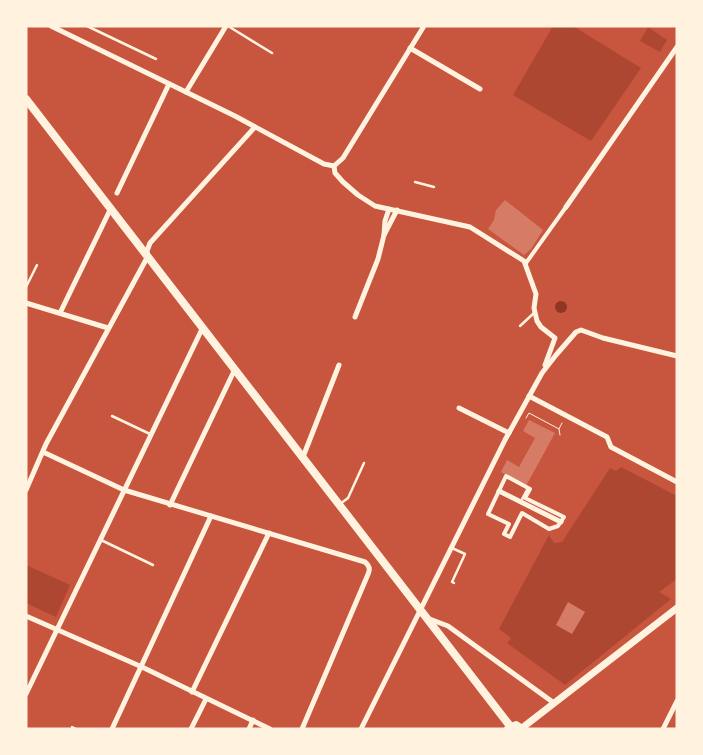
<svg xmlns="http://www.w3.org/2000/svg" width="703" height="755" font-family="'Golos Text',sans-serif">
	<rect width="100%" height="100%" fill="#c8553d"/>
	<!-- green -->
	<g fill="#ae4732">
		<path d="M553,26H573L641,68L591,141L513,95Z"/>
		<path d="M648,27L667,40L660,52L640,41Z"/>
		<path d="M621,467L677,496V579L659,592L671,599L565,685L507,643L511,638L499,629L549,535L554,543L562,542L610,468L616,471Z"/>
		<path d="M26,565L70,585L56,617L26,603Z"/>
	</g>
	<!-- water -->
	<circle fill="#8f3625" cx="561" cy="307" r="6"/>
	<!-- building -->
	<g fill="#d67c66">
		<path d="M505,200L543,230L531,249L524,255L488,229L494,220L496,210Z"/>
		<path d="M529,420L555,433L526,486L501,472L507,460L519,467L535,438L523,431Z"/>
		<path d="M568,602L585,612L572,634L556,625Z"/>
	</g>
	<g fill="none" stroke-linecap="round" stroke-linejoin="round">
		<!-- path -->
		<g stroke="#fff3e0" stroke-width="1">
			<path d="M526,418L529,413L559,429L562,423"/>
			<path d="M559,429L560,435"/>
		</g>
		<!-- service -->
		<g stroke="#fff3e0" stroke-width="2.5">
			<path d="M87,26L156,59"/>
			<path d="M228,26L272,53"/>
			<path d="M415,182L434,187"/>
			<path d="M26,287L37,265"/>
			<path d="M520,326L534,313"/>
			<path d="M112,416L150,434"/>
			<path d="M521,501L528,488"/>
			<path d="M340,504L348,498L364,463"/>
			<path d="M101,540L153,565"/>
			<path d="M452,548L465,554L452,582L454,583"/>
			<path d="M72,727L76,729"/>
		</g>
		<!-- pedestrian -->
		<g stroke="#fff3e0" stroke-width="4">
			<path d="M526,263L566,207"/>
			<path d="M506,476L530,489L525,498L564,517L558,526L549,529L522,513L510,537L504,534L509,524L488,514Z"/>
		</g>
		<!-- minor -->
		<g stroke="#fff3e0" stroke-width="5">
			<path d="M51,26L235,116L324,164L334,166"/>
			<path d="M410,48L480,89"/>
			<path d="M186,92L226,26"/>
			<path d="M334,166L335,173L343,182L358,195L375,206L470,227L524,261L536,294L534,308L537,321L541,327L555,338L545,365"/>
			<path d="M334,166L343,158L424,26"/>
			<path d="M117,193L169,84"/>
			<path d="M566,207L677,47"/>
			<path d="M384,235L385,221L389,209"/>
			<path d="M26,303L108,328"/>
			<path d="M60,313L111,208"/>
			<path d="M355,317L378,259L384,235L397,210"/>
			<path d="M529,396L607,437L611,447L677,482"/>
			<path d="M459,408L509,433"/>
			<path d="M43,452L124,490L365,562C372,568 369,572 366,579L302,729"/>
			<path d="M303,457L339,365"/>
			<path d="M26,490L46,444L148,256L147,251L150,243L255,127"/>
			<path d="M499,491L561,522"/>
			<path d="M170,505L235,369"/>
			<path d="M26,616L142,667L270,729"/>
			<path d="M427,618L448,626L554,703"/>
			<path d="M192,692L269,533"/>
			<path d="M26,694L203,327"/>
			<path d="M112,729L211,516"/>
			<path d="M191,729L206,699"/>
			<path d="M249,729L253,720"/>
			<path d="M361,729L505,440L542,373L556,355L576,332L581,330L603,338L677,356"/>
			<path d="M663,729L677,701"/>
		</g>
		<!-- secondary -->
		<path stroke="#fff3e0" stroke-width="7" d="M522,728L677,608"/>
		<!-- primary -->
		<g stroke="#fff3e0" stroke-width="8">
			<path d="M26,99L510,726"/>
			<path d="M508,729L516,725L522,729"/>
		</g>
	</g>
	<!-- border -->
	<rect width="703" height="755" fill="none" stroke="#fff3e0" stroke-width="55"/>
</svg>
